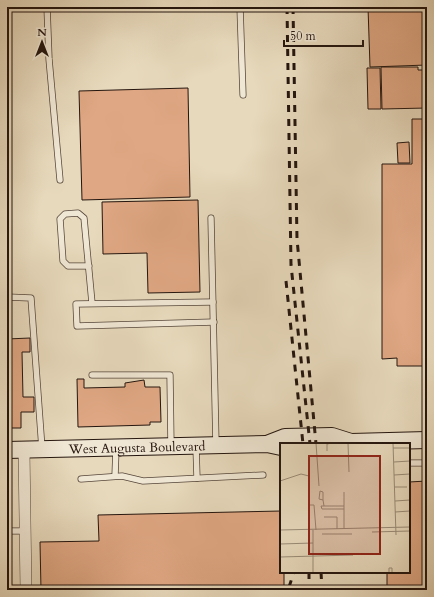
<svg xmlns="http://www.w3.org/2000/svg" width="434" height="597" font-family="Cardo,serif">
	<rect width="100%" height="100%" fill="#e7d9bc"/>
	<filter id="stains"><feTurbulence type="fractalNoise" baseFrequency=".005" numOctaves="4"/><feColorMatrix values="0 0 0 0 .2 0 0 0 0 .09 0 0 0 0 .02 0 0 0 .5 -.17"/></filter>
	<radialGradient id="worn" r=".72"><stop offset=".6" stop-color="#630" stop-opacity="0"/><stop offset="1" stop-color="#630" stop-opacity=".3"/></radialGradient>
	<!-- building -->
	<g fill="#dfa783" stroke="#24150e">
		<path d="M368,7H427V65L370,67Z"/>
		<path d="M381,67H418V70H427V108L382,109Z"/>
		<path d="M367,68H380L381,109H368Z"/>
		<path d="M188,88L190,197L82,200L79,91Z"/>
		<path d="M412,119H427V366H397V358L382,359V164H412Z"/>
		<path d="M409,142L410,163H398L397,143Z"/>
		<path d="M198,200L200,292L148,293L147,253L103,254L102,202Z"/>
		<path d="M30,338V352H22L23,397H34V412H21V428H7V339Z"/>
		<path d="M77,379H84V388L125,387V383L144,380L145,387H160L161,422H150V425L78,427Z"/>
		<path d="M427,481V590H387V572H409V482Z"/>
		<path d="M281,511V572H284V589L41,590L40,542L99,541L98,515Z"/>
		<rect x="7" y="536" width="1" height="54"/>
	</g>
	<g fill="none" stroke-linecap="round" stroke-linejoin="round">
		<!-- lane casing -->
		<g stroke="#55463a" stroke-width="7">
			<g id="lane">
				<path d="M47,7L49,59L60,180"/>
				<path d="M240,7L243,95"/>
				<path d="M211,218L216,445"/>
				<path d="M89,266H68L63,261L60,219L65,214L78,213L84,218L92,303"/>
				<path d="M7,297L31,298L42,449"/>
				<path d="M213,302L76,304L77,326L214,322"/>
				<path d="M92,375H170L171,446"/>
				<path d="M196,447L197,478"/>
				<path d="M409,463H427"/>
				<path d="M115,476L116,449"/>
				<path d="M81,479L122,476L143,481L263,475"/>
				<path d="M7,531H25"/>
			</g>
		</g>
		<!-- street casing -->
		<g stroke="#55463a" stroke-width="12">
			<path id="street" d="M24,450L26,590"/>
		</g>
		<!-- secondary casing -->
		<g stroke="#24150e" stroke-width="18">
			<g id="secondary">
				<path d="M267,444L285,437L332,436L351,442"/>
				<path d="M344,444L351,442L427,440"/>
				<path id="s1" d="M7,450L267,444L281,447"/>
			</g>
		</g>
		<!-- lane -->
		<use href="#lane" stroke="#efe6d3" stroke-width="5.5"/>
		<!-- street -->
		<use href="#street" stroke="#efe6d3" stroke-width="11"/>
		<!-- secondary -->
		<use href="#secondary" stroke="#efe6d3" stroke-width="16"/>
		<!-- rail -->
		<g stroke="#24150e" stroke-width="3" stroke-dasharray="7 7" stroke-linecap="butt">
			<path d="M287,7L291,265L310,444"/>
			<path d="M293,7L297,239L316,444"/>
			<path d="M286,281L303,444"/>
			<path d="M309,572V590"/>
			<path d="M321,572L322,590"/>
			<path d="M289,587L294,572"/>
		</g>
	</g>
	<g text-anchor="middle" stroke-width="4" stroke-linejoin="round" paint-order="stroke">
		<!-- street labels -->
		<g font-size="13" fill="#24150e" stroke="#efe6d3">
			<text dy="5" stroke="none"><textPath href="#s1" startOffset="130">West Augusta Boulevard</textPath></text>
		</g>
	</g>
	<!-- overview -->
	<g transform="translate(280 443)">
		<rect width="130" height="130" fill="#e7d9bc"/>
		<path fill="none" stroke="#998b76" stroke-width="1" d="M36,0L39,43M68,0L69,29M113,0L116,92M113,5H130M47,8V1L52,0M114,19L130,18M114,32L130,31M0,38L21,31L29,33M114,44H127M64,49V86M43,57L39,56L40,48L43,49V57L44,63M115,58L130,57M29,62H34L36,87M64,63H41L42,66H64M115,69L130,68M44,74H57V86M0,87L130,84M33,87V130M92,89L130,88M42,91H72M0,101L33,100M0,114L73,112M109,130V125H112V130"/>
		<path fill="#8f2418" fill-opacity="0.15" stroke="#8f2418" stroke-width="2" d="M29,13H100V111H29Z"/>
		<rect width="130" height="130" fill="none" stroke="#24150e" stroke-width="2"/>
	</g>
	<!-- margin -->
	<rect width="434" height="597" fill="none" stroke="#e7d9bc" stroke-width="24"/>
	<rect x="8" y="8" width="418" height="581" fill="none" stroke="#24150e" stroke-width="2"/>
	<rect x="12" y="12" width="410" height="573" fill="none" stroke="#24150e"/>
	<!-- north arrow -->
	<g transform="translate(42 42)" stroke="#efe6d3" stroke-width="3" paint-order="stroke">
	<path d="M0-3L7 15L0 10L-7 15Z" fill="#24150e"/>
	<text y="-6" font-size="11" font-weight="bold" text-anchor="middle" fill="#24150e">N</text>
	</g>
	<!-- scale -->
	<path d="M284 40v6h79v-6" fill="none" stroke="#24150e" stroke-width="2"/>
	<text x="290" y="40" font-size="12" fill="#24150e" stroke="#efe6d3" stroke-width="3" paint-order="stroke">50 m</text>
	<rect width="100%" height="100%" filter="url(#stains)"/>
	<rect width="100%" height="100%" fill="url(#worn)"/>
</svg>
